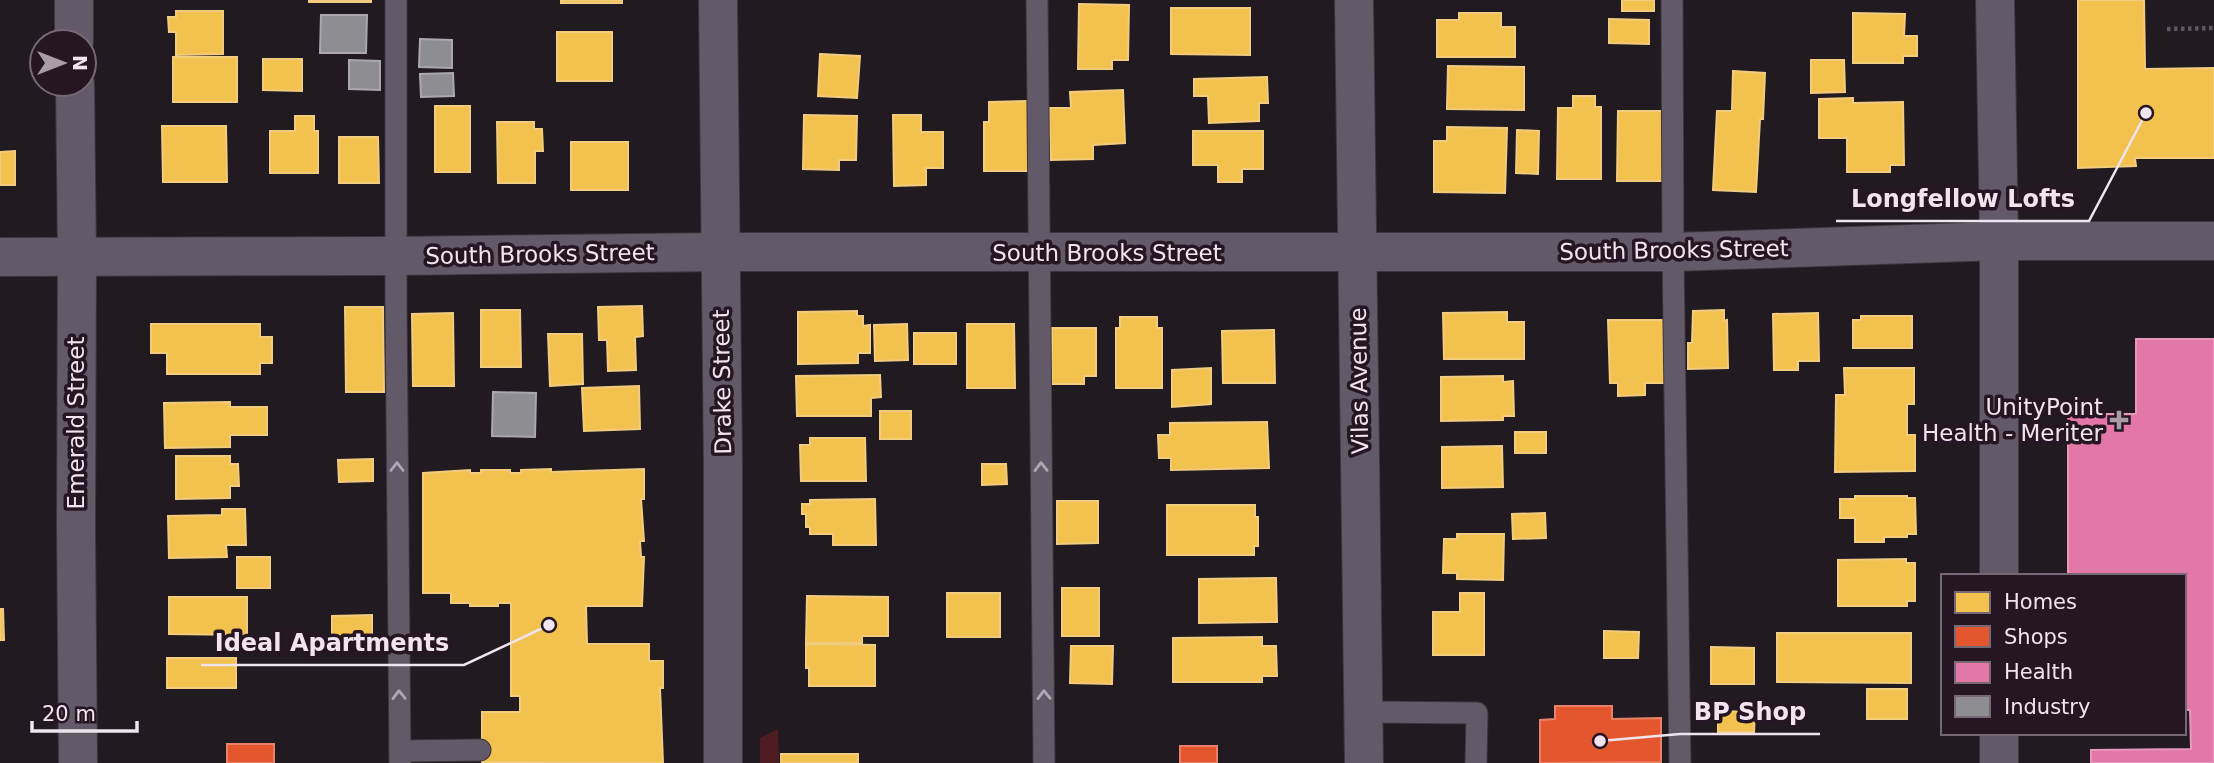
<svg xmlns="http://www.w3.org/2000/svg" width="2214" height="763" font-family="'DejaVu Sans',sans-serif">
	<rect width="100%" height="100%" fill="#221a21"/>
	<!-- green -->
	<path fill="#4e1c21" d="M778,729L779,763H760V738Z"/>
	<!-- homes -->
	<g fill="#f2c14e" stroke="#f1cc7e" stroke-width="2">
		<rect x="309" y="0" width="62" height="2"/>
		<rect x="561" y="0" width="61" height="3"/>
		<rect x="1622" y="0" width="32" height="11"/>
		<path d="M2078,0H2144L2145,69L2214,68V158H2135L2136,166L2078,168Z"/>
		<path d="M1079,4L1129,5L1128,60H1112V69H1078Z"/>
		<path d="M1171,8H1250V55L1171,54Z"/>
		<path d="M176,11H223V54L176,55V32H169L168,17H176Z"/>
		<path d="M1459,13H1501V27H1515V57H1437V20H1459Z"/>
		<path d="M1853,13L1905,14L1904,36H1917V56H1903V63H1853Z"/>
		<path d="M1609,19L1649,20V44L1609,43Z"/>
		<rect x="557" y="32" width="55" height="49"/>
		<path d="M820,54L860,56L857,98L818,96Z"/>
		<rect x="173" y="57" width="64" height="45"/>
		<path d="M263,59H302V91L263,90Z"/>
		<path d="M1811,60H1844L1845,92L1811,93Z"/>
		<path d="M1448,66L1524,67V110L1447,109Z"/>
		<path d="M1733,71L1765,73L1763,119H1760L1756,192L1713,190L1717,111H1732Z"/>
		<path d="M1267,77L1268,103H1259V121L1209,123L1208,96H1194V79Z"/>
		<path d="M1123,90L1125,143L1093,145V159L1051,160L1049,108H1071L1070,92Z"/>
		<path d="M1573,96H1595V107H1601V179H1557L1558,108H1573Z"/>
		<path d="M1853,98V103L1903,102L1904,165H1890V172H1847V138H1819V99Z"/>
		<path d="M1028,101L1029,171H984V122H989V102Z"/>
		<rect x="435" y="106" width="35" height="66"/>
		<path d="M1618,111H1662V181H1617Z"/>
		<path d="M804,115L857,116L856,160H839V170L803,169Z"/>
		<path d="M893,115H921V132H943V168H926V185L894,186Z"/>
		<path d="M295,116H314V131H318V173H270V131H295Z"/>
		<path d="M497,122H534V129H542L543,151H535V183H498Z"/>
		<path d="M162,126H226L227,182H163Z"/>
		<path d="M1447,127L1507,128L1505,193L1434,192V141H1447Z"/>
		<path d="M1517,130L1539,131L1538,174L1516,173Z"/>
		<path d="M1193,131H1263V169H1242V182H1218V165H1193Z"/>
		<path d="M339,137H378L379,183H339Z"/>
		<rect x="571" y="142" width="57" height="48"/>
		<path d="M15,151V185H0V152Z"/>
		<path d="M642,306L643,336L635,337L636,370L608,371L607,340H599L598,307Z"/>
		<path d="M345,307H383L384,392H346Z"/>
		<path d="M481,310H520L521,367H481Z"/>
		<path d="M1724,310V321L1727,320L1728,368L1688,369V343H1692L1693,311Z"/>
		<path d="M857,311V316H863V326L870,325V353H858V363L798,364V312Z"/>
		<path d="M1507,312V322H1524V359H1444L1443,313Z"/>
		<path d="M453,313L454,386H413L412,314Z"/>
		<path d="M1818,313L1819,361H1798V370H1774L1773,314Z"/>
		<path d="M1861,316H1912V348H1853V320H1861Z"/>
		<path d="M1120,317H1157V328H1162V388H1116V328H1120Z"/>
		<path d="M1608,320H1663L1664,383H1645V395L1618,396V383H1610Z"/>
		<path d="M151,324H260V337H272V363H260V374H167V353H151Z"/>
		<path d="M907,324L908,360L875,361L874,325Z"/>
		<path d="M967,324H1014L1015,388H967Z"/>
		<path d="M1052,328H1096V376H1084V384H1052Z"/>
		<path d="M1274,330L1275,383H1223L1222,331Z"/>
		<rect x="914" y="333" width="42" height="31"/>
		<path d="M548,334H582L583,384L550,386Z"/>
		<path d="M1211,368V404L1172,407V370Z"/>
		<path d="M1844,368H1914V404H1907V435H1915V471L1835,472L1836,395H1845Z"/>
		<path d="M880,375L881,397L871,398V416H797L796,376Z"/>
		<path d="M1503,376V382L1513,381L1514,416H1503V420L1441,421V377Z"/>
		<path d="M639,386L640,429L584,431L582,388Z"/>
		<path d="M230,402V407H267V435H230V447L165,448L164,403Z"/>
		<rect x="880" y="411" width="31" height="28"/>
		<path d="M1267,422L1269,468L1171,470V458H1159L1158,435H1170V423Z"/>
		<rect x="1515" y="432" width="31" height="21"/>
		<path d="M810,438H865L866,481H801L800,445H810Z"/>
		<path d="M1502,446L1503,487L1442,488V447Z"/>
		<path d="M176,456H230V464H238L239,486H230V498L176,499Z"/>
		<path d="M373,459V481L339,482L338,460Z"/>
		<path d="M982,464H1006L1007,484L982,485Z"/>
		<path d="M551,469V472L644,469V499H641L644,541H640L641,557H644L642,606H586L587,644H649V661H663V688H660L663,763L482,762V712H520V696H511V603H498V606H470V603H451V593H423V473L470,470V473H481V470H510V473H521V470Z"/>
		<path d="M1855,496H1907V498H1915L1916,534H1907V537H1884V542H1855V518H1840V499H1855Z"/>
		<path d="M875,499L876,545H833V534H810V527H806V514H802V504H810V500Z"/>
		<path d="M1057,501H1098V543L1057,544Z"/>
		<path d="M1167,505H1255V517H1258V546H1254V555H1167Z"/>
		<path d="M222,509H245L246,545H226L227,557L169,558L168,516L222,515Z"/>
		<path d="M1545,513L1546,538L1513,539L1512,514Z"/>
		<path d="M1457,534H1504L1503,580L1457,579V573H1443L1444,539H1457Z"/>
		<rect x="237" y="557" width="33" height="31"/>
		<path d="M1906,559V563H1915V601H1907V606H1838V560Z"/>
		<path d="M1276,578L1277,622L1199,623V579Z"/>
		<rect x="1062" y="588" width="37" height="48"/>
		<rect x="947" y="593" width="53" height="44"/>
		<path d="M1460,593H1484V655H1433V612H1460Z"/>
		<path d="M807,596L888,597V636H862V643H806Z"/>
		<path d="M169,597H247V635L169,634Z"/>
		<path d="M0,609H3L4,640H0Z"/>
		<path d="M372,615V641L332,642V616Z"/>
		<path d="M1604,631L1639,632L1638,658H1604Z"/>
		<path d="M1777,633H1911V683L1777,682Z"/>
		<path d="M1262,637V646H1276L1277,676H1262V682H1173V638Z"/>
		<path d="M806,644L875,645V686H809V668H806Z"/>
		<path d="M1071,646H1113L1112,684L1070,683Z"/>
		<path d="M1711,647L1754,648V684H1711Z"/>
		<rect x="167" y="658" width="69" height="30"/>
		<rect x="1867" y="689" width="40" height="30"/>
		<path d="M1718,711L1755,712L1754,732H1718Z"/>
		<rect x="781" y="754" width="77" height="9"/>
	</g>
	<!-- shops -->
	<g fill="#e4572e" stroke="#e88168" stroke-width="2">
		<path d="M1555,706H1612V719L1661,718V762L1540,763V720L1555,719Z"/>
		<rect x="227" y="744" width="47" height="19"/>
		<rect x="1180" y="746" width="37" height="17"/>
	</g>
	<!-- health -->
	<path fill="#e377a8" stroke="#e798bd" stroke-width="2" d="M2136,339H2214V763H2091V750L2191,749L2190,710H2184V576H2068V414H2136Z"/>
	<!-- industry -->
	<g fill="#8d8d92" stroke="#aba7ae" stroke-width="2">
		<path d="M321,15H367L366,53H320Z"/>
		<path d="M420,39L452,40V68L419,67Z"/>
		<path d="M349,60L380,61V90L349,89Z"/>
		<path d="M453,73L454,96L421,97L420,74Z"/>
		<path d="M493,392L536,393L535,437L492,436Z"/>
	</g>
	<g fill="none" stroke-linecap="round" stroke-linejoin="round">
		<!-- lane casing -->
		<g stroke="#3e373d" stroke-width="23">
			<g id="lane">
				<path d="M396,0V301L400,763"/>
				<path d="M1037,0L1044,763"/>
				<path d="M1672,0L1673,252L1680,763"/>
				<path d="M1363,712L1477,713L1476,763"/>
				<path d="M400,751L480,750"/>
			</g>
		</g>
		<!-- street casing -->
		<g stroke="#3e373d" stroke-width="40">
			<g id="street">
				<path d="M74,0V42"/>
				<path d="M718,0L723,466V763"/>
				<path d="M1354,0L1364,763"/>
				<path d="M1995,0L1999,241V576"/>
				<path d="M75,84L77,258L76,528L78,763"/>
				<path d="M0,257L396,256L721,252H1673L1999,241H2214"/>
				<path d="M1999,733V763"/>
			</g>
		</g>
		<!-- path -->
		<path stroke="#5e5661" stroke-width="4.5" stroke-dasharray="3.5 3.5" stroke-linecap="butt" d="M2167,29L2214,28"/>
		<!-- lane -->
		<use href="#lane" stroke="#635a69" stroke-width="21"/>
		<!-- street -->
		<use href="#street" stroke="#635a69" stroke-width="38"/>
	</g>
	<!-- one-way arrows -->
	<defs><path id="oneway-chevron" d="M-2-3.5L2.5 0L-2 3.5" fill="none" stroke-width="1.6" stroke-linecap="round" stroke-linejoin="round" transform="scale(1.75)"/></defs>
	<g stroke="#b1a6b2">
		<use href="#oneway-chevron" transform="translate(397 467) rotate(-90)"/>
		<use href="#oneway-chevron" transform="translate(1041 467) rotate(-91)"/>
		<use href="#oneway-chevron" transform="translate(399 695) rotate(-91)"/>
		<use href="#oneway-chevron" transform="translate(1044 695) rotate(-91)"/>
	</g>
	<!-- markers -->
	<path fill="#a89da6" stroke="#261624" stroke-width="2.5" d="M2115.5 409.5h7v7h7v7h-7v7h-7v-7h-7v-7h7z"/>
	<g text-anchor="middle" stroke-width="7" stroke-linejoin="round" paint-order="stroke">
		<!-- street labels -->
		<g font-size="23" fill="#f0e4ee" stroke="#261624">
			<text transform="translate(1674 250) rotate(-1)" y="8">South Brooks Street</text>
			<text x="1107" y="261">South Brooks Street</text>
			<text transform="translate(540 254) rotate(-1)" y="8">South Brooks Street</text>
			<text transform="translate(1359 381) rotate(-91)" y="8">Vilas Avenue</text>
			<text transform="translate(722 382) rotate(-91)" y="8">Drake Street</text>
			<text transform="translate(76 423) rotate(-90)" y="8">Emerald Street</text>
		</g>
		<!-- poi labels -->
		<g font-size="23" fill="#f0e4ee" stroke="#261624" text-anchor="end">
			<text x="2103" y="415">UnityPoint<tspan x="2103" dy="26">Health - Meriter</tspan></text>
		</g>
	</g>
	<!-- callouts -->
	<path fill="none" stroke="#f0e4ee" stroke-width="2.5" d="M2146 113L2089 221H1836M549 625L464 665H201M1600 741L1680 734H1820"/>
	<g fill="#f0e4ee" stroke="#261624" stroke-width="2.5">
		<circle cx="2146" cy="113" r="7"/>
		<circle cx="549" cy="625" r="7"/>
		<circle cx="1600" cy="741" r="7"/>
	</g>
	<g font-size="24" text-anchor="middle" font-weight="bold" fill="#f0e4ee" stroke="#261624" stroke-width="7" stroke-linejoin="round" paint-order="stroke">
		<text x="1963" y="207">Longfellow Lofts</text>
		<text x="332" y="651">Ideal Apartments</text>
		<text x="1750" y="720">BP Shop</text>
	</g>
	<!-- legend -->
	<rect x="1941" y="574" width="245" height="161" fill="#261624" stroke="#776875" stroke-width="2"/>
	<rect x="1955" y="592" width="35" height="21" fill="#f2c14e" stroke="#776875" stroke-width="2"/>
	<text x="2004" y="609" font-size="21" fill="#f0e4ee">Homes</text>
	<rect x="1955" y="626" width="35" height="21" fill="#e4572e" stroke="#776875" stroke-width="2"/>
	<text x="2004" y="644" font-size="21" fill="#f0e4ee">Shops</text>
	<rect x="1955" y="662" width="35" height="21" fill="#e377a8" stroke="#776875" stroke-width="2"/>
	<text x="2004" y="679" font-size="21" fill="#f0e4ee">Health</text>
	<rect x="1955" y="696" width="35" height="21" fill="#8d8d92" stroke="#776875" stroke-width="2"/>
	<text x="2004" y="714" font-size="21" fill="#f0e4ee">Industry</text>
	<!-- north arrow -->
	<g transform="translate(63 63) rotate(90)"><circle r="33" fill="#261624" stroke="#776875" stroke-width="2"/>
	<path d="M0-5L12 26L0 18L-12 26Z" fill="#a89da6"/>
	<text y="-10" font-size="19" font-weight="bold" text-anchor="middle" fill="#f0e4ee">N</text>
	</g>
	<!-- scale -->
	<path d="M32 721v10h105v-10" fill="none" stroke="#f0e4ee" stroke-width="3.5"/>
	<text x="42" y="721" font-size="21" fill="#f0e4ee" stroke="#261624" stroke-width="5" paint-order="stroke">20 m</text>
</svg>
